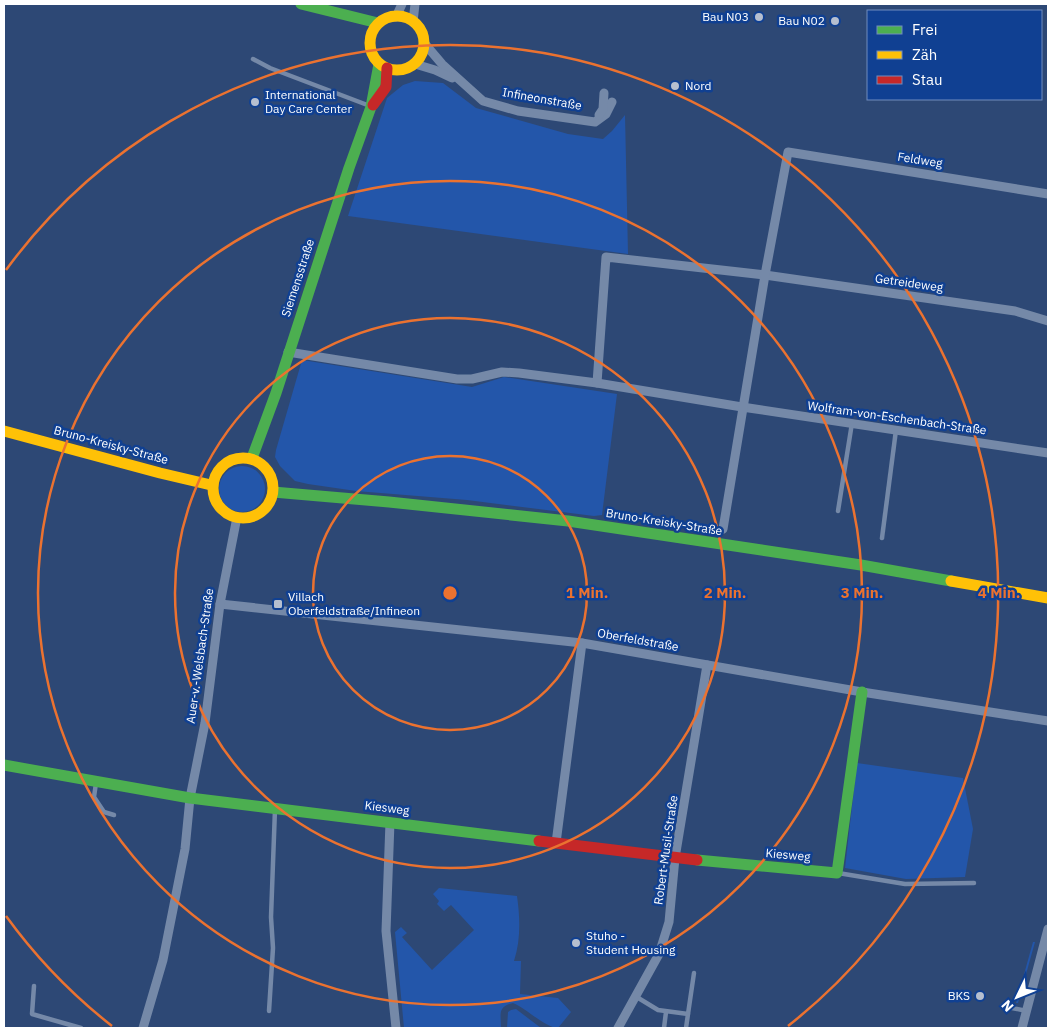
<svg xmlns="http://www.w3.org/2000/svg" width="1052" height="1032" font-family="'IBM Plex Sans',sans-serif">
	<rect width="100%" height="100%" fill="#2d4875"/>
	<!-- green -->
	<g fill="#2356aa">
		<path d="M415,81L443,83L476,108L568,134L603,139L612,131L625,115L628,254L348,216L387,98L403,85Z"/>
		<path d="M302,360L472,387L504,377L617,394L602,515L594,516L467,500L356,491L308,484L295,481L280,466L275,457L276,450Z"/>
		<circle cx="242" cy="489" r="23"/>
		<path d="M857,763L963,778L973,829L965,877L906,879L845,868Z"/>
		<path d="M439,888L517,896C520,917 521,940 514,961H521L520,994L558,998L571,1012L558,1028C546,1028 527,1009 513,1003C497,1007 501,1014 501,1028H404L395,932L401,927L407,933L402,937L432,970L474,930L451,905L444,911L437,904L439,901L433,894Z"/>
		<path d="M1033,942H1035L1018,1003H1016Z"/>
		<path d="M516,1009L541,1028H507L508,1012L511,1010Z"/>
	</g>
	<g fill="none" stroke-linecap="round" stroke-linejoin="round">
		<!-- lane -->
		<g stroke="#7589a8" stroke-width="4.5">
			<path d="M253,59L270,68L370,106"/>
			<path d="M838,511L852,423"/>
			<path d="M882,538L896,430"/>
			<path d="M96,783L94,797L104,812L114,815"/>
			<path d="M838,873L905,884L974,883"/>
			<path d="M34,986L32,1014L81,1028"/>
			<path d="M635,996L658,1010L688,1014L686,1028"/>
			<path d="M1002,1006L1027,1011"/>
			<path d="M269,1011L273,948L271,917L275,809"/>
			<path d="M688,1014L694,973"/>
			<path d="M664,1028L666,1012"/>
		</g>
		<!-- street -->
		<g stroke="#7589a8" stroke-width="9">
			<path d="M396,17L402,4"/>
			<path d="M413,22L415,4"/>
			<path d="M425,44L442,64L483,101L518,111L595,122L606,114L612,102"/>
			<path d="M415,64L435,70L452,78"/>
			<path d="M599,115L603,109L604,93"/>
			<path d="M288,352L457,379H472L502,372L519,373L597,383L742,407L1048,453"/>
			<path d="M597,383L606,257L765,275L1015,311L1048,321"/>
			<path d="M723,529L765,275L788,152L1048,194"/>
			<path d="M220,604L582,643L862,692L1048,721"/>
			<path d="M390,822L386,931L396,1028"/>
			<path d="M556,843L582,643"/>
			<path d="M143,1028L163,960L185,849L190,798L205,723L220,604L237,517"/>
			<path d="M618,1028L659,954L669,922L675,858L707,665"/>
			<path d="M1022,1028L1048,929"/>
		</g>
		<!-- fast -->
		<g stroke="#4caf50" stroke-width="11">
			<path d="M301,4L378,23"/>
			<path d="M252,458L276,393L349,168L371,107L379,64"/>
			<path d="M273,492L389,502L568,521L861,565L951,581"/>
			<path d="M4,765L190,798L539,841"/>
			<path d="M697,860L837,873L862,692"/>
		</g>
		<!-- slow -->
		<g stroke="#ffc107" stroke-width="11">
			<circle cx="397" cy="43" r="27"/>
			<path d="M4,431L160,473L211,485"/>
			<circle cx="243" cy="488" r="30"/>
			<path d="M951,581L1048,598"/>
		</g>
		<!-- jam -->
		<g stroke="#c62828" stroke-width="11">
			<path d="M373,105L386,87L387,68"/>
			<path d="M539,841L697,860"/>
		</g>
	</g>
	<!-- distance rings -->
	<g fill="none" stroke="#eb7230" stroke-width="2.5">
		<circle cx="450" cy="593" r="137"/>
		<circle cx="450" cy="593" r="275"/>
		<circle cx="450" cy="593" r="412"/>
		<path d="M112 1026A549 549 0 0 1 6 916M6 270A549 549 0 1 1 788 1026"/>
	</g>
	<!-- markers -->
	<g fill="#b6bfcf" stroke="#104092" stroke-width="2">
		<circle cx="759" cy="17" r="5"/>
		<circle cx="835" cy="21" r="5"/>
		<circle cx="675" cy="86" r="5"/>
		<circle cx="255" cy="102" r="5"/>
		<rect x="273" y="599" width="10" height="10" rx="2.5"/>
		<circle cx="576" cy="943" r="5"/>
		<circle cx="980" cy="996" r="5"/>
	</g>
	<g text-anchor="middle" stroke-width="5" stroke-linejoin="round" paint-order="stroke">
		<!-- poi labels -->
		<g font-size="12" fill="#fff" stroke="#104092" text-anchor="start">
			<text x="749" y="21" text-anchor="end">Bau N03</text>
			<text x="825" y="25" text-anchor="end">Bau N02</text>
			<text x="685" y="90">Nord</text>
			<text x="265" y="99">International<tspan x="265" dy="14">Day Care Center</tspan></text>
			<text x="288" y="601">Villach<tspan x="288" dy="14">Oberfeldstraße/Infineon</tspan></text>
			<text x="586" y="940">Stuho -<tspan x="586" dy="14">Student Housing</tspan></text>
			<text x="970" y="1000" text-anchor="end">BKS</text>
		</g>
		<!-- street labels -->
		<g font-size="12" fill="#fff" stroke="#104092">
			<text transform="translate(542 99) rotate(10)" y="4">Infineonstraße</text>
			<text transform="translate(920 160) rotate(9)" y="4">Feldweg</text>
			<text transform="translate(298 278) rotate(-72)" y="4">Siemensstraße</text>
			<text transform="translate(909 283) rotate(8)" y="4">Getreideweg</text>
			<text transform="translate(897 418) rotate(8)" y="4">Wolfram-von-Eschenbach-Straße</text>
			<text transform="translate(111 445) rotate(15)" y="4">Bruno-Kreisky-Straße</text>
			<text transform="translate(664 522) rotate(9)" y="4">Bruno-Kreisky-Straße</text>
			<text transform="translate(638 640) rotate(10)" y="4">Oberfeldstraße</text>
			<text transform="translate(200 656) rotate(-82)" y="4">Auer-v.-Welsbach-Straße</text>
			<text transform="translate(387 808) rotate(7)" y="4">Kiesweg</text>
			<text transform="translate(666 850) rotate(-82)" y="4">Robert-Musil-Straße</text>
			<text transform="translate(788 855) rotate(5)" y="4">Kiesweg</text>
		</g>
	</g>
	<circle cx="450" cy="593" r="8" fill="#eb7230" stroke="#104092" stroke-width="2.5"/>
	<g font-size="15" text-anchor="middle" font-weight="bold" fill="#eb7230" stroke="#104092" stroke-width="5" stroke-linejoin="round" paint-order="stroke">
		<text x="587" y="598">1 Min.</text>
		<text x="725" y="598">2 Min.</text>
		<text x="862" y="598">3 Min.</text>
		<text x="999" y="598">4 Min.</text>
	</g>
	<!-- border -->
	<rect width="1052" height="1032" fill="none" stroke="#ffffff" stroke-width="10"/>
	<!-- legend -->
	<rect x="867" y="10" width="175" height="90" fill="#104092" stroke="#708cbe"/>
	<rect x="877" y="26" width="25" height="8" fill="#4caf50" stroke="#708cbe"/>
	<text x="912" y="35" font-size="15" fill="#ffffff">Frei</text>
	<rect x="877" y="51" width="25" height="8" fill="#ffc107" stroke="#708cbe"/>
	<text x="912" y="60" font-size="15" fill="#ffffff">Zäh</text>
	<rect x="877" y="76" width="25" height="8" fill="#c62828" stroke="#708cbe"/>
	<text x="912" y="85" font-size="15" fill="#ffffff">Stau</text>
	<!-- north arrow -->
	<g transform="translate(1017 997) rotate(227)" stroke="#104092" stroke-width="4" paint-order="stroke">
	<path d="M0-4L9 19L0 12L-9 19Z" fill="#ffffff"/>
	<text y="-8" font-size="14" font-weight="bold" text-anchor="middle" fill="#ffffff">N</text>
	</g>
</svg>
